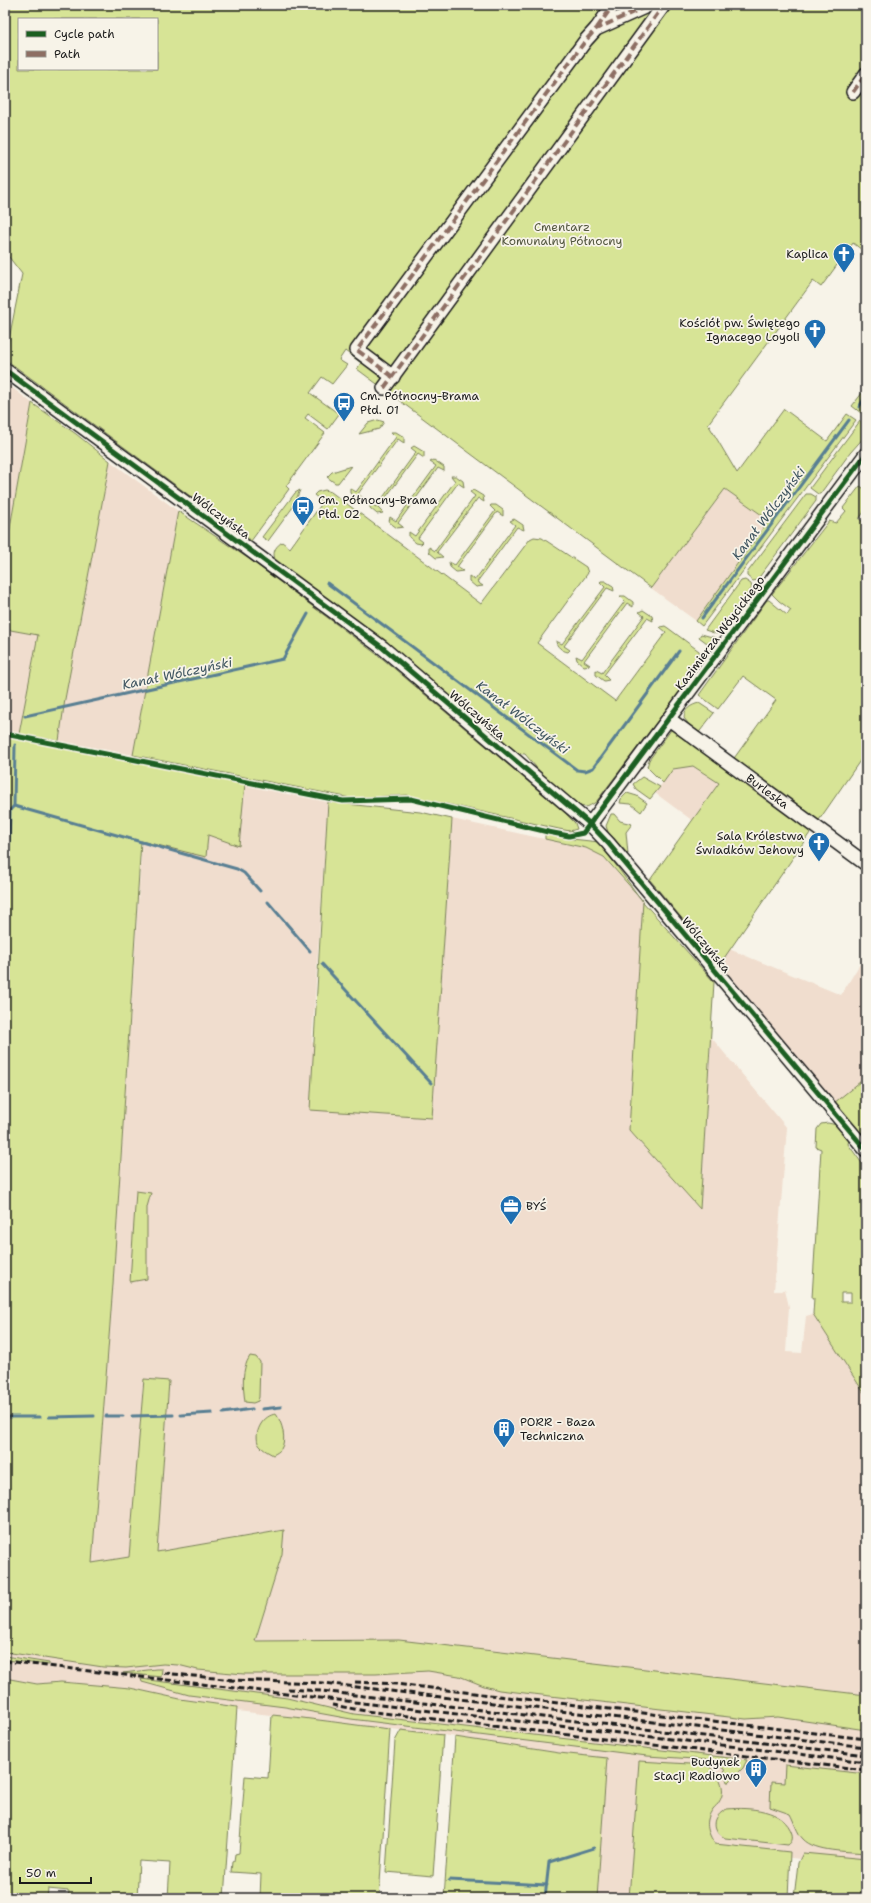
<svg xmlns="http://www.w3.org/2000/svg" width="871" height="1903" font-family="'Shantell Sans',sans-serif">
	<rect width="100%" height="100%" fill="#f7f3e8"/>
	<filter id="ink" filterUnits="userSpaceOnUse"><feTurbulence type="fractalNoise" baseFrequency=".025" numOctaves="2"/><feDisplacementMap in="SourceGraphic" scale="8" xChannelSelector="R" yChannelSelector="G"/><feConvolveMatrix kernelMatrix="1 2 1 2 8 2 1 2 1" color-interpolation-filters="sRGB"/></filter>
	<g filter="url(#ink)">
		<!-- built -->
		<g fill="#f0ddce">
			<path d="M5,382L32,403L5,556Z"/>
			<path d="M110,461L178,511L133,755L59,741L65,699Z"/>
			<path d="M725,489L769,520L696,621L651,588Z"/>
			<path d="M5,629L38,635L19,734L5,731Z"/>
			<path d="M147,763L295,794L328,802L312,1042L432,1118L452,819L586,848L604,857L643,902L629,1130L700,1209L711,1037L787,1128L774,1291H782L785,1289L789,1307L786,1352L802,1353L806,1316L813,1314L866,1396V1873L813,1865L800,1859L701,1847L639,1761L629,1898H597L607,1758L559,1753L443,1735L237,1711V1707L180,1699L130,1688L61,1682L37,1684L5,1678V1630L255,1641L282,1554L283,1530L157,1552L169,1381L144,1379L129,1557L92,1563L113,1284Z"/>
			<path d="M693,766L719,783L693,821L655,793L673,769Z"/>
			<path d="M729,949L841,995L866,954V1077L835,1104L812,1074L720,964Z"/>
		</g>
		<!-- green -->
		<g fill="#d7e496" stroke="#7a8059" fill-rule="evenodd">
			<path d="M5,5H866V253L853,243L821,287L813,281L708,424L737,473L784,409L827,441L847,414L856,420L702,626L696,621L769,520L725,489L651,588L357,369L361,363L345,351L339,360L347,365L332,384L322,377L310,393L339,414L328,429L308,414L305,418L325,433L286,486L289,489L251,541L5,359L22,274L5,252ZM19,19H157V69H19Z"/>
			<path d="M866,388V406L861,413L852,406Z"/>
			<path d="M32,403L76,434L110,461L65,699L59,741L19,734L38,635L5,629V556Z"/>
			<path d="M378,420L384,422L379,429L359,434L368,423Z"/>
			<path d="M860,421L866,425V435L850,453L820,494H818L810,488Z"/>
			<path d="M391,432H396L404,437V443L398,439L358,494L363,498L357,499L350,493V488L356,492L396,437Z"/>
			<path d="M414,446L424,452V458L418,454L378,508L383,513L377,514L370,508V503L376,507L416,452L411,448Z"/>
			<path d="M434,460L444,467V471L438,468L398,523L403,527L397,528L389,522L390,517L396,521L436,466L430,462Z"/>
			<path d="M351,466L338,483H335L327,477L332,472Z"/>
			<path d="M451,476H456L463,481L464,487L458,483L418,538L423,542L421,544L416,543L409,537V532L415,536L455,481Z"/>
			<path d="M860,486L866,490V509L859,519L866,524V752L817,823L732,761L776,700L743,676L718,709L699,695L767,600H769L787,615L791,610L779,601L772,594L829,521L836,523L846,511L843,508Z"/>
			<path d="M300,490L293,507L268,541L262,537L295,493Z"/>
			<path d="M325,490L331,492L481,604L530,539L534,537L542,538L586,567L588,573L537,643L615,701L666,632L660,627L665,626L668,628L699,651L702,658L699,666L596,802C592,804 589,807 585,807C567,806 536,767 525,754L513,753L384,642L350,615L276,562C272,553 274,548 282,542L290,548L323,502L314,495L317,492Z"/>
			<path d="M473,490L483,496L484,502L478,498L437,552L443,557L436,558L429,552V547L435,551L475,496L470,492Z"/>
			<path d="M806,494H811L816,497V501L757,580L753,581L747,576V573Z"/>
			<path d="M491,505H496L503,510V516L497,512L457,567L463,571L456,572L450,567L449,562L455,565L495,511L490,506Z"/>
			<path d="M178,511L249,559L383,659L565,813L575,823L577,829L570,831L559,829L407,795L351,798L133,755Z"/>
			<path d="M514,519L523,525L524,530L517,527L477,582L483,586L476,587L469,581V576L475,580L515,525L510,521Z"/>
			<path d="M745,580L751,584L752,588L717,634L705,630L741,581Z"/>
			<path d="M601,581H605L613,586L614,591L607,588L564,646L570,650L568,652C562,651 556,646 556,641L562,644L605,587L600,582Z"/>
			<path d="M620,596H625L633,602V607L627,603L584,661L590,665L584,666L577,660L576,656L582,659L625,601Z"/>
			<path d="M643,610L652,616L653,621L647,618L604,675L609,680L604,681L596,675V670L602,673L644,616L639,612Z"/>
			<path d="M701,634L716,638L718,639L714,643H707L699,637Z"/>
			<path d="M699,703L714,713L697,735L684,718C684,709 691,705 699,703Z"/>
			<path d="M675,729L812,830L720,964L650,880L719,783L693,766L673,769L663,783L647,767L649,760L671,730Z"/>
			<path d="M5,737L147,763L245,783L239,846L208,835L206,857L141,841L113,1284L92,1563L129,1557L144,1379L169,1381L157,1552L284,1530L282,1554L255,1641L399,1640L866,1695V1730L778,1717L746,1719L499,1690L484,1686L459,1676L428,1671L376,1674H244L198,1670L178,1665L163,1664L126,1668L103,1667L5,1652Z"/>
			<path d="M642,777L660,787L650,799L636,789L633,784Z"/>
			<path d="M627,793L637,796L647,803L641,812L631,804L620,803L621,799Z"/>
			<path d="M328,802L420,812L452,819L432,1118L310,1110Z"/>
			<path d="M611,814H614L620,821L632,824L626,832L628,854L608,832L606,826Z"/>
			<path d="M545,834L572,839L599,842L643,902L714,982L700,1209L629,1130L643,901L604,857L586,848L545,839Z"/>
			<path d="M866,1077V1140L834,1103Z"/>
			<path d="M828,1123L837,1125L849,1139L848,1144L866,1169V1396L813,1314L814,1298H812L821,1149L816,1147L817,1129L821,1124ZM841,1293H851V1302H841Z"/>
			<path d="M136,1191L151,1193L147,1207V1279L130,1282Z"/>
			<path d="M250,1356L256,1357L260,1362L259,1397L258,1401L253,1403L245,1402C243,1386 241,1370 250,1356Z"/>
			<path d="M276,1414C282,1422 287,1440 281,1449C279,1452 276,1453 273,1455C268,1452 261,1449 258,1443C254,1430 264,1415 276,1414Z"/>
			<path d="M5,1656L49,1663V1665L5,1660Z"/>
			<path d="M156,1669H162L161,1677L123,1673Z"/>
			<path d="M5,1678L37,1684L61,1682L130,1688L180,1699L237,1707L224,1898H168L170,1863L139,1861L137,1898H68L69,1891L48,1889L47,1898H5Z"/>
			<path d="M141,1679L287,1698L354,1714L747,1760L743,1768L729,1782H727L724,1769L710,1760L647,1756L351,1719L285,1707L189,1695L142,1682Z"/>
			<path d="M272,1715C312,1718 351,1725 390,1729L379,1898H260L261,1874L231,1872L232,1862L234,1861L235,1854L239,1853L245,1776L268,1778Z"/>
			<path d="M401,1730L443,1735L433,1876L386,1872L395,1741Z"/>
			<path d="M455,1737L559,1753L607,1758L597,1898H444Z"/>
			<path d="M639,1761L706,1765C718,1771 728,1789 719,1802C718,1805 715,1806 713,1809C704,1821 707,1832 715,1844L790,1852L788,1898H629Z"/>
			<path d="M785,1765L866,1774V1851L864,1853C847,1851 815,1852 803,1839C797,1833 794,1821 790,1814L770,1807L771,1782L784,1783Z"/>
			<path d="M727,1809C748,1807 785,1809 792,1834C793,1839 792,1842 788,1845L725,1838C711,1830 712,1816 727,1809Z"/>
			<path d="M803,1853L866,1859V1898H794L798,1863Z"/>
		</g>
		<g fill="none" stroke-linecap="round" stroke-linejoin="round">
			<!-- stream -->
			<g stroke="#597f93" stroke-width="3">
				<path d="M859,407L866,396"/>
				<path d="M327,583L577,770L585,771L593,768L679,651"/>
				<path d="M702,618L849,420"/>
				<path d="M25,716L283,659L308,614"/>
				<path d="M14,806L237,869L244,873L260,891"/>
				<path d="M5,875L8,874L10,810L14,806L15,745"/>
				<path d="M268,902L310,951"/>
				<path d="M322,964L431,1083"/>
				<path d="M262,1409L281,1407"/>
				<path d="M223,1413L252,1409"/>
				<path d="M181,1415L212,1413"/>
				<path d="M106,1416H123"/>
				<path d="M132,1416L173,1415"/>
				<path d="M5,1417H40"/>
				<path d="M49,1417L94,1416"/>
				<path d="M449,1880L547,1885"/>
				<path d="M545,1898L549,1862L594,1848"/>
			</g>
			<!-- minor casing -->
			<g stroke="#1c1c1c" stroke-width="16">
				<g id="minor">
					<path d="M597,28L613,5"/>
					<path d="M853,92L866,74"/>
					<path d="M5,370L383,648L590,824L608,843L866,1150"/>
					<path d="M393,377L357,350L586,40L596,29L649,5"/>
					<path d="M384,388L664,5"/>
					<path id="s1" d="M669,719L866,864"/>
					<path d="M590,824L866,454"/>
				</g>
			</g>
			<!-- minor -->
			<use href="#minor" stroke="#f7f3e8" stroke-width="13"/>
			<!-- rail -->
			<g stroke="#1c1c1c" stroke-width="3" stroke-dasharray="6 3" stroke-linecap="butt">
				<path d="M5,1661L866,1762"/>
				<path d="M164,1673L234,1680"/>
				<path d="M229,1680L323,1683L866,1747"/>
				<path d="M355,1682L396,1684L866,1739"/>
				<path d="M288,1689L321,1691L866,1755"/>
				<path d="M332,1705L366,1711L866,1770"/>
			</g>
			<!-- quiet -->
			<g stroke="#8d6e63" stroke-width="4" stroke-dasharray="8 4" stroke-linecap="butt">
				<path d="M597,28L613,5"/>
				<path d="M853,92L866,74"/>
				<path d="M393,377L357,350L586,40L596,29L649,5"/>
				<path d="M384,388L664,5"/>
			</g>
			<!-- cycleway casing -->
			<g stroke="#f7f3e8" stroke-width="8">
				<g id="cycleway">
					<path d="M5,370L383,648L590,824L608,843L866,1150"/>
					<path d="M5,734L343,801L411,799L548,832L569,836L583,833L866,454"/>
				</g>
			</g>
			<!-- cycleway -->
			<use href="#cycleway" stroke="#1b5e20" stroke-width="5"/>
		</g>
	</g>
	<!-- icons -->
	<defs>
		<g id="church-pin" transform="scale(1.15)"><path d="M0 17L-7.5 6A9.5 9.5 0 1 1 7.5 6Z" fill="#1f6fb2" stroke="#f7f3e8"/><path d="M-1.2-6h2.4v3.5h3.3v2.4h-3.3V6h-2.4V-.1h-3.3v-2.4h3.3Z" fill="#fff"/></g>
		<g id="bus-pin" transform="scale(1.15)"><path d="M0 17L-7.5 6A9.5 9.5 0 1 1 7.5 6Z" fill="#1f6fb2" stroke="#f7f3e8"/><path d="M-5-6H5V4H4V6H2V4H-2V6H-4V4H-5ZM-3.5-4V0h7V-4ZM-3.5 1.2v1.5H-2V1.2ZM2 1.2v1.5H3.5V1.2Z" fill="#fff"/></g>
		<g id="office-pin" transform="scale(1.15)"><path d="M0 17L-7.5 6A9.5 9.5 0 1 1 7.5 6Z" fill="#1f6fb2" stroke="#f7f3e8"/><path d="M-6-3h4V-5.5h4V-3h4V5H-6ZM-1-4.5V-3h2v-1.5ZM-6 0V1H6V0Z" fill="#fff"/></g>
		<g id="building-pin" transform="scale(1.15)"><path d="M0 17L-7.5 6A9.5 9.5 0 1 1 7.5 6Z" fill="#1f6fb2" stroke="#f7f3e8"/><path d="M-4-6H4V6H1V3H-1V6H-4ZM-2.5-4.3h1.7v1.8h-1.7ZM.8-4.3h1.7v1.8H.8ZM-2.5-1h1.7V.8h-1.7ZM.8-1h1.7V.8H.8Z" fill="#fff"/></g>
	</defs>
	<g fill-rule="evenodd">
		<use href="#church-pin" x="844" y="254"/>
		<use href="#church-pin" x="815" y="330"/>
		<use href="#bus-pin" x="344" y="403"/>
		<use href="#bus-pin" x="303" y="507"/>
		<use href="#church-pin" x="819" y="843"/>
		<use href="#office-pin" x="511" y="1206"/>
		<use href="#building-pin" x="504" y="1429"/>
		<use href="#building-pin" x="756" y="1769"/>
	</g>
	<g text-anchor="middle" stroke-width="3.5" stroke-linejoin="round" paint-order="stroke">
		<!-- park labels -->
		<g font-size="12" fill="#545841" stroke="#f7f3e8">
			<text x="562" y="231">Cmentarz<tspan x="562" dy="14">Komunalny Północny</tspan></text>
		</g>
		<!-- poi labels -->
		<g font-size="12" fill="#1c1c1c" stroke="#f7f3e8" text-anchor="end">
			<text x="828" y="258">Kaplica</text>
			<text x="800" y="327">Kościół pw. Świętego<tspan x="800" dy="14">Ignacego Loyoli</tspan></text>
			<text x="360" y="400" text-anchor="start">Cm. Północny-Brama<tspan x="360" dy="14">Płd. 01</tspan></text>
			<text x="318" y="504" text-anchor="start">Cm. Północny-Brama<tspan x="318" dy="14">Płd. 02</tspan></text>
			<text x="804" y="840">Sala Królestwa<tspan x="804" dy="14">Świadków Jehowy</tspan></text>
			<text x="526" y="1210" text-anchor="start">BYŚ</text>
			<text x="520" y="1426" text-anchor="start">PORR - Baza<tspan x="520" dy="14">Techniczna</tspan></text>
			<text x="740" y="1766">Budynek<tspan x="740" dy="14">Stacji Radiowo</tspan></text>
		</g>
		<!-- street labels -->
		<g font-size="12" fill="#1c1c1c" stroke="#f7f3e8">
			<text transform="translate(221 516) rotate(36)" y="4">Wólczyńska</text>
			<text transform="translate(720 633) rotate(-53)" y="4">Kazimierza Wóycickiego</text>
			<text transform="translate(477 715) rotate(40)" y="4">Wólczyńska</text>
			<text dy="4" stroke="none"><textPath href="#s1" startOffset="122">Burleska</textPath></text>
			<text transform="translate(706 945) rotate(50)" y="4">Wólczyńska</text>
		</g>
		<!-- water labels -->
		<g font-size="13" font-style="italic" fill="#405661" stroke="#f7f3e8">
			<text transform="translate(768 513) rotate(-53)" y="5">Kanał Wólczyński</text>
			<text transform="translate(177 673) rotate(-12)" y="5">Kanał Wólczyński</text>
			<text transform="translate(523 717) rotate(37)" y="5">Kanał Wólczyński</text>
		</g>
	</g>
	<!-- margin -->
	<rect width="871" height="1903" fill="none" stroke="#f7f3e8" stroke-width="20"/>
	<rect x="10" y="10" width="851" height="1883" fill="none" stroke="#1c1c1c" stroke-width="1.5" filter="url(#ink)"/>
	<!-- legend -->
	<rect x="18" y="18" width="140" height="52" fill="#f7f3e8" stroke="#9f9d96"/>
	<rect x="26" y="31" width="20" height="6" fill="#1b5e20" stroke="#9f9d96"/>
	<text x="54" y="38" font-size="12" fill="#1c1c1c">Cycle path</text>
	<rect x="26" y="51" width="20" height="6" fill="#8d6e63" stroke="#9f9d96"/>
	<text x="54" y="58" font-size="12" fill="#1c1c1c">Path</text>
	<!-- scale -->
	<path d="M20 1877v6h71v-6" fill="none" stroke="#1c1c1c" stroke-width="2"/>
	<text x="26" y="1877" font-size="12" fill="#1c1c1c" stroke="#f7f3e8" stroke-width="3" paint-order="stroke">50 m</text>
</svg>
